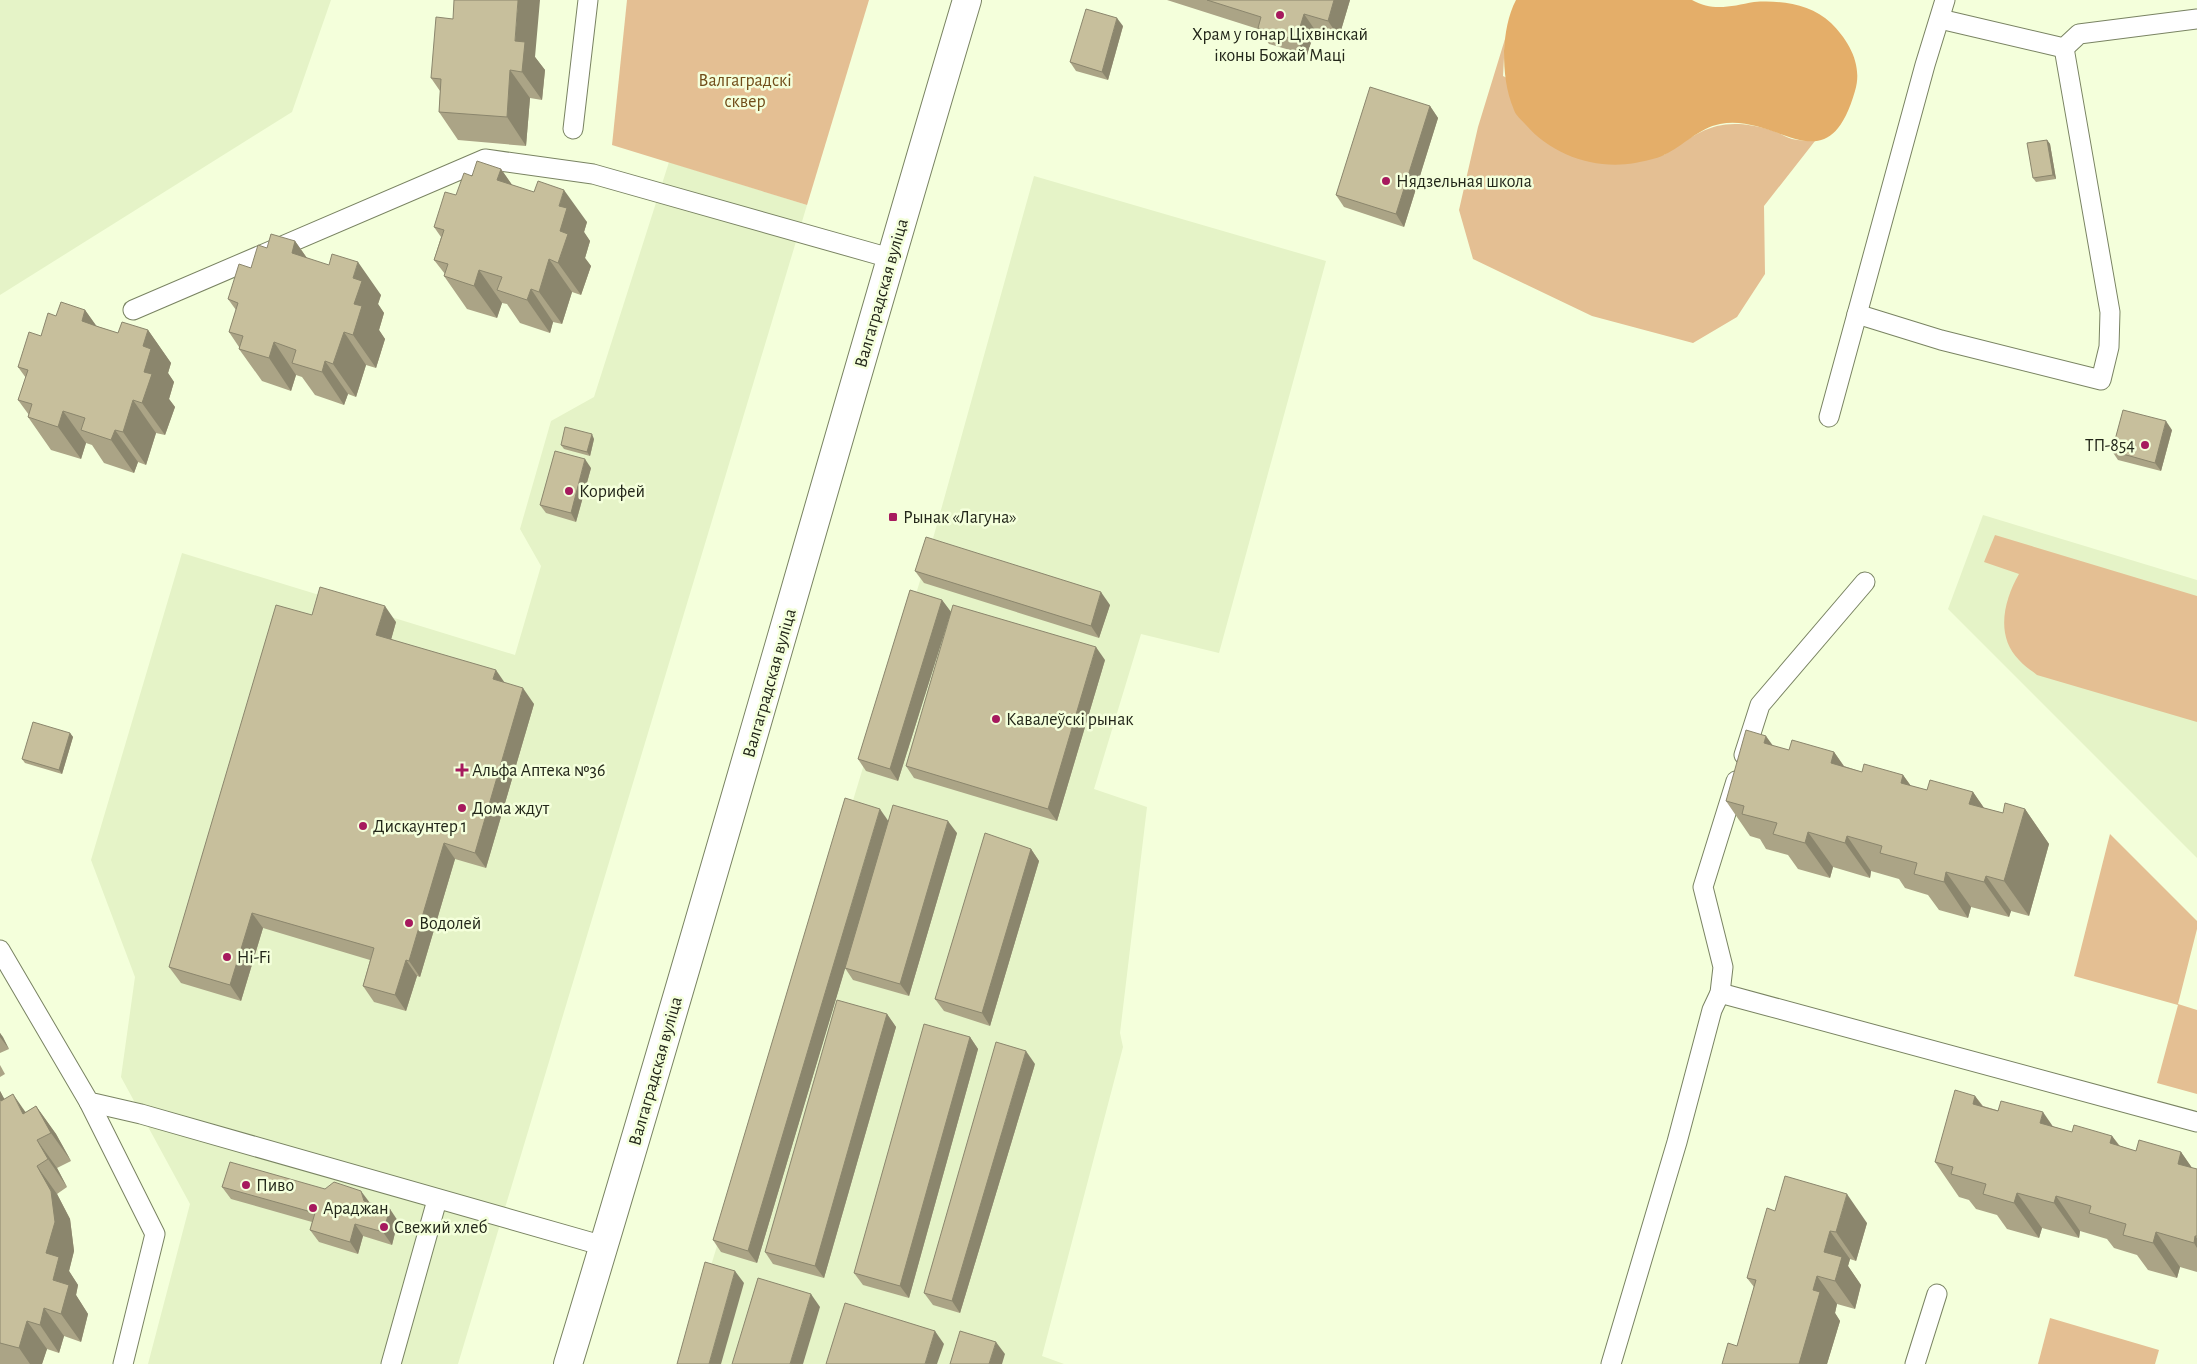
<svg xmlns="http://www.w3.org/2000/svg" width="2197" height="1364" font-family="'Alegreya Sans',sans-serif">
	<rect width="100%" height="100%" fill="#f4ffdb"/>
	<!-- built -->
	<g fill="#e5f3c7">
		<path d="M0,0H331L292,112L0,295Z"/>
		<path d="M669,162L807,205L458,1364H148L190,1204L121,1077L135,977L91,860L182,553L515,655L541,566L520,529L551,421L594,397Z"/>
		<path d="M1034,176L1326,261L1219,653L1141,634L1094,789L1147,807L1120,1033L1123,1047L1042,1356L1064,1364H681L934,535Z"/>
		<path d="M1983,515L2197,580V858L1948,609Z"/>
	</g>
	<!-- green -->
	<g fill="#e4bf93">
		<path d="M627,0H869L807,205L612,145Z"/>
		<path d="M1505,39L1503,76L1664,155C1704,128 1721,116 1771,130C1778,132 1785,137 1792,139C1799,141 1808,140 1815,141L1764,206L1765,274L1737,317L1693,343L1592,316L1473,259L1459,210L1478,127Z"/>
		<path d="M1995,535L2197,596V722L2037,675C2031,670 2024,666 2019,660C1995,636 2004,600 2019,574L1984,562Z"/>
		<path d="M2110,834L2197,921V929L2178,1004L2197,1010V1094L2157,1083L2178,1005L2074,976Z"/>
		<path d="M2050,1318L2159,1350L2155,1364H2038Z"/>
	</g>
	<!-- forest -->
	<path fill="#e4ae69" d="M1516,0H1692C1713,12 1732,6 1754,2C1781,0 1811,4 1831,23C1849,41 1863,65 1855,91C1827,188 1779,113 1720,124C1699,128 1683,146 1664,155C1656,159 1644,161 1635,163C1595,170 1552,155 1526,125C1522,120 1516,116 1514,110C1506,91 1504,72 1504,51C1505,34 1508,15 1516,0Z"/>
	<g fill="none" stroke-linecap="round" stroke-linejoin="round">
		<!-- service casing -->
		<g stroke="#798362" stroke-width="21">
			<g id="service">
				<path d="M1940,19L2064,48L2079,34L2197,19"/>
				<path d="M573,129L588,0"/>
				<path d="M133,310L485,159L593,174L890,258"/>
				<path d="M1857,314L1941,340L2101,380L2109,347L2110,312L2064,48"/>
				<path d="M1829,417L1925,65L1945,0"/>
				<path d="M1744,755L1760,705L1865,582"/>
				<path d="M0,950L89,1102L141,1114L604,1246"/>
				<path d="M1720,993L2197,1122"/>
				<path d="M89,1102L155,1234L123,1364"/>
				<path d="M391,1364L437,1200"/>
				<path d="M1611,1364L1677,1142L1712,1010L1720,993L1723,967L1703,887L1736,781"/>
				<path d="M1915,1364L1937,1294"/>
			</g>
		</g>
		<!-- secondary casing -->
		<g stroke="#798362" stroke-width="30">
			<path id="secondary" d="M568,1364C706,911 832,454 967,0"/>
		</g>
		<!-- service -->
		<use href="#service" stroke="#fff" stroke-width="19"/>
		<!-- secondary -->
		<use href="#secondary" stroke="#fff" stroke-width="28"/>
	</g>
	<!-- wall -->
	<g fill="#aba486">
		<path d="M1167,0H1350L1339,37L1315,30L1307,55L1269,44L1258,29Z"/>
		<path d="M453,19L535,57L545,70L542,100L530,98L526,146L458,140L439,112L440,91L431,78Z"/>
		<path d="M1123,26L1108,80L1076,71L1070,62Z"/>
		<path d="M1430,106L1438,118L1404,227L1344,207L1336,195Z"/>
		<path d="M2047,140L2050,144L2056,179L2036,182L2033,178Z"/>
		<path d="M501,169L512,185L587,222L584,232L590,241L585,258L591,266L581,295L572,292L562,324L553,322L550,333L520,323L507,304L502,303L497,318L467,309L444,276L445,274L434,260L441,237L434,227L472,176Z"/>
		<path d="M295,241L307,258L381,295L378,304L384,313L379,330L385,339L376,368L366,365L356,397L348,394L344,405L315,395L302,377L296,375L291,391L262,381L239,349V347L229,332L236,310L228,299L251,268L267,248Z"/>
		<path d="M85,310L96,326L118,333L148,330L171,363L168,373L174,382L169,399L175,407L165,435L156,433L146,465L138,462L134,473L104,463L92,445L86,443L81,459L51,450L28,417L29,415L18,400L26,378L18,367L41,336L56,316Z"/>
		<path d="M2172,430L2161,471L2118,460L2112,451Z"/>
		<path d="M594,439L590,456L564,449L561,445Z"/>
		<path d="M591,468L576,522L546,513L540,505Z"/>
		<path d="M915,571L1110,605L1099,638L924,583Z"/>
		<path d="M942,600L951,612L898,781L866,771L858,759Z"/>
		<path d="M312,615L396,622L391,639L505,683L534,704L486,868L455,859L420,977L417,976L406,1011L374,1002L363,986L370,960L263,928L241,1001L181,983L169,967Z"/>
		<path d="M1105,660L1057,821L914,778L906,766Z"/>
		<path d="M70,733L73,737L62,774L25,763L22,759Z"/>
		<path d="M1773,746L1789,750L1834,752L1844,766L1862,772L1903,775L1911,786L1927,790L1973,792L1984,808L2003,813L2025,809L2049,844L2029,916L2011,911L2009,917L1971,907L1968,918L1939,910L1928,895L1905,888L1899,879L1871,871L1870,878L1833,867L1830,878L1798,869L1788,855L1766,849L1760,839L1750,836L1726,801Z"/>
		<path d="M888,821L957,833L909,996L853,980L845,968L757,1263L721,1252L713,1240Z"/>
		<path d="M1031,849L1039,861L990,1026L944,1011L935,999Z"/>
		<path d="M887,1014L896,1027L824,1278L773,1264L765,1252Z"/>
		<path d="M0,1033L9,1049L0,1053Z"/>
		<path d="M970,1037L978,1049L909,1298L863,1285L854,1273Z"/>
		<path d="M1035,1064L960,1313L933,1305L924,1293Z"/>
		<path d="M0,1065L5,1074L0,1077Z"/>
		<path d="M0,1091L4,1099L26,1112L36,1106L56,1134L71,1161L57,1168L67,1187L57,1194L70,1219L74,1251L69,1271L78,1285L76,1295L88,1314L81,1342L64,1336L59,1353L47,1349L42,1364H0Z"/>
		<path d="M1975,1096L1983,1106L2072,1132L2112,1136L2120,1146L2136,1151L2181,1152L2192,1168L2197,1169V1272L2180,1267L2177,1278L2148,1270L2137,1255L2114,1248L2107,1239L2080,1231L2079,1238L2042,1228L2039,1238L2007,1229L1997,1215L1976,1209L1969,1200L1959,1197L1935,1162Z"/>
		<path d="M222,1187L325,1189L370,1203L398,1221L392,1245L363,1236L358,1254L319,1242L310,1230L312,1222L231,1199Z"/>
		<path d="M1775,1211L1867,1223L1856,1261L1850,1259L1848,1266L1861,1285L1855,1309L1837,1304L1835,1313L1840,1321L1827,1364H1722L1737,1346L1754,1287L1747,1278Z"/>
	</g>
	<!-- shaded-wall -->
	<g fill="#8b866d">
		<path d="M518,0H540L535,57L545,70L542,100L522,72L515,41Z"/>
		<path d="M1334,0H1350L1339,37L1328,21Z"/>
		<path d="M1304,14L1315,30L1307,55L1296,40Z"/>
		<path d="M1117,18L1123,26L1108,80L1102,72Z"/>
		<path d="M510,70L530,98L526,146L507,117Z"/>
		<path d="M1430,106L1438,118L1404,227L1396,214Z"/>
		<path d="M2047,140L2050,144L2056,179L2053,175Z"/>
		<path d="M501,169L524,202L497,180Z"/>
		<path d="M564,190L587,222L584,232L590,241L585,258L591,266L581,295L558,263L560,231L559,206Z"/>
		<path d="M295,241L318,274L292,253Z"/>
		<path d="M549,259L572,292L562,324L539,292Z"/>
		<path d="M358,262L381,295L378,304L384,313L379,330L385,339L376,368L353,335L354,304L353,278Z"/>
		<path d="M479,270L502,303L497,318L474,286Z"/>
		<path d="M531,289L553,322L550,333L527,300Z"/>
		<path d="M85,310L108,342L82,321Z"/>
		<path d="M148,330L171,363L168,373L174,382L169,399L175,407L165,435L142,403L143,346Z"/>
		<path d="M344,332L366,365L356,397L333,364Z"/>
		<path d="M274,342L296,375L291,391L269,358Z"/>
		<path d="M325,361L348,394L344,405L322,372Z"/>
		<path d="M133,400L156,433L146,465L123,432Z"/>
		<path d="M63,411L86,443L81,459L58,427Z"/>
		<path d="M2166,421L2172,430L2161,471L2155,463Z"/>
		<path d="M115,430L138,462L134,473L111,440Z"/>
		<path d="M592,434L594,439L590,456L587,452Z"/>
		<path d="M585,459L591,468L576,522L571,513Z"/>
		<path d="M1101,592L1110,605L1099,638L1091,626Z"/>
		<path d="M942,600L951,612L898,781L890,769Z"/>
		<path d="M385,606L396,622L388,651L376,635Z"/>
		<path d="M1096,647L1105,660L1057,821L1048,809Z"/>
		<path d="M496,670L507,686L493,679Z"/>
		<path d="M523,688L534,704L486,868L475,853Z"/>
		<path d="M70,733L73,737L62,774L59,770Z"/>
		<path d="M1766,736L1791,771L1764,743Z"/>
		<path d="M1834,752L1858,787L1831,763Z"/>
		<path d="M1903,775L1928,810L1901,783Z"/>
		<path d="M1973,792L1997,827L1969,804Z"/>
		<path d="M880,809L889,822L757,1263L748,1251Z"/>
		<path d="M2025,809L2049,844L2029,916L2004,881Z"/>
		<path d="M948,821L957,833L909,996L900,984Z"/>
		<path d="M1808,832L1833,867L1830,878L1805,843Z"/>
		<path d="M1847,836L1871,871L1870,878L1845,843Z"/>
		<path d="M444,843L455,859L420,977L409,961Z"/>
		<path d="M1031,849L1039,861L990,1026L982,1013Z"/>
		<path d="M1946,872L1971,907L1968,918L1944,882Z"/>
		<path d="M1986,876L2011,911L2009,917L1984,882Z"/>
		<path d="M252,913L263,928L241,1001L230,985Z"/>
		<path d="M406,960L417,976L406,1011L395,995Z"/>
		<path d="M887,1014L896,1027L824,1278L815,1266Z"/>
		<path d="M0,1033L3,1037L9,1049L0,1037Z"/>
		<path d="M970,1037L978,1049L909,1298L900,1286Z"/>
		<path d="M1026,1051L1035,1064L960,1313L952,1301Z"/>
		<path d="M0,1091L21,1129L0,1099Z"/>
		<path d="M13,1094L33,1123L23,1114Z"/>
		<path d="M1975,1096L2000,1131L1973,1104Z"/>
		<path d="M36,1106L56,1134L71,1161L51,1133Z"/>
		<path d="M2043,1112L2067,1147L2040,1123Z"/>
		<path d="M2112,1136L2137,1171L2110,1143Z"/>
		<path d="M37,1140L57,1168L67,1187L48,1159Z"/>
		<path d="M2181,1152L2197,1175L2178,1164Z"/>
		<path d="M37,1166L57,1194L70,1219L74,1251L69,1271L78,1285L76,1295L88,1314L81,1342L61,1314L46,1253Z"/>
		<path d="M361,1191L370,1203L364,1201Z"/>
		<path d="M2017,1193L2042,1228L2039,1238L2014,1203Z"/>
		<path d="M1847,1194L1867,1223L1856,1261L1836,1232Z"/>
		<path d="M2056,1196L2080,1231L2079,1238L2054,1203Z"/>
		<path d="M390,1209L398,1221L392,1245L383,1232Z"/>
		<path d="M355,1224L363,1236L358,1254L350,1242Z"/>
		<path d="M1830,1231L1850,1259L1848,1266L1861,1285L1855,1309L1835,1281L1824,1252Z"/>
		<path d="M2156,1232L2180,1267L2177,1278L2153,1243Z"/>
		<path d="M2195,1236L2197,1238V1248L2194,1243Z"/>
		<path d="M735,1271L744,1283L721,1364H709Z"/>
		<path d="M1817,1276L1837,1304L1835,1313L1840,1321L1827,1364H1799L1813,1290Z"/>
		<path d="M811,1294L820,1307L803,1364H790Z"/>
		<path d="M44,1308L64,1336L59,1353L40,1325Z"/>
		<path d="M27,1321L47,1349L42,1364H30L19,1348Z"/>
		<path d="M935,1331L944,1344L937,1364H925Z"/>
		<path d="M996,1342L1005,1354L1002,1364H989Z"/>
	</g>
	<!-- building -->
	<g fill="#c7bf9c" stroke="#8b866d">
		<path d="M454,0H518L515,41L525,42L522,72L510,70L507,117L439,112L441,79L431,78L436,17L453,19Z"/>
		<path d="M1207,0H1334L1328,21L1304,14L1296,40L1258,28L1261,17Z"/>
		<path d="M1086,9L1117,18L1102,72L1070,62Z"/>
		<path d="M1370,87L1430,106L1396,214L1336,195Z"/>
		<path d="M2047,140L2053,175L2033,178L2027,143Z"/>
		<path d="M477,161L501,169L497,180L534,192L538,181L564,190L559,206L567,208L560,231L568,234L558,263L549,259L539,292L531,289L527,300L497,290L502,277L479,270L474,286L444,276L448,264L434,260L444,230L434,227L445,192L456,195L464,173L472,176Z"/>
		<path d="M271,234L295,241L292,253L329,265L332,254L358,262L353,278L362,281L354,304L362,306L353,335L344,332L333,364L325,361L322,372L292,363L296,350L274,342L269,358L239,349L243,336L229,332L238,303L228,299L239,264L251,268L258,245L267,248Z"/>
		<path d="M61,302L85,310L82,321L99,327L118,333L122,322L148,330L143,346L151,349L144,372L152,374L142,403L133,400L123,432L115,430L111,440L81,430L85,418L63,411L58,427L28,417L32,404L18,400L28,370L18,367L29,332L41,336L48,313L56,316Z"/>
		<path d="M2123,410L2166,421L2155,463L2112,451Z"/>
		<path d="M565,427L592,434L587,452L561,445Z"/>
		<path d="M555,451L585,459L571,513L540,505Z"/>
		<path d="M926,537L1101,592L1091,626L915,571Z"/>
		<path d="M320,587L385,606L376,635L496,670L493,679L523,688L475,853L444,843L409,961L406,960L395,995L363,986L374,948L252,913L230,985L169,967L276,605L312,615Z"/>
		<path d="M910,590L942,600L890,769L858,759Z"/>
		<path d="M953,605L1096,647L1048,809L906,766Z"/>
		<path d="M33,722L70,733L59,770L22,759Z"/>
		<path d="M1746,730L1766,736L1764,743L1789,750L1792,740L1834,752L1831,763L1862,772L1864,764L1903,775L1901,783L1927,790L1930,780L1973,792L1969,804L2003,813L2005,803L2025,809L2004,881L1986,876L1984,882L1946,872L1944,882L1914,874L1917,863L1880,853L1882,846L1847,836L1845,843L1808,832L1805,843L1773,834L1777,823L1742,814L1744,806L1726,801Z"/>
		<path d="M845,798L880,809L748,1251L713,1240Z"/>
		<path d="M893,805L948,821L900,984L845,968Z"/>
		<path d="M985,833L1031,849L982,1013L935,999Z"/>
		<path d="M837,1000L887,1014L815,1266L765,1252Z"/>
		<path d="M924,1024L970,1037L900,1286L854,1273Z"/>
		<path d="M996,1042L1026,1051L952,1301L924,1293Z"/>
		<path d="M1955,1090L1975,1096L1973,1104L1998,1111L2001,1101L2043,1112L2040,1123L2072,1132L2074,1125L2112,1136L2110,1143L2136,1151L2139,1140L2181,1152L2178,1164L2197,1169V1236H2195L2194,1243L2156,1232L2153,1243L2123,1235L2126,1224L2089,1213L2091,1206L2056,1196L2054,1203L2017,1193L2014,1203L1983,1194L1986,1184L1951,1174L1953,1167L1935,1162Z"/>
		<path d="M13,1094L23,1114L36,1106L51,1133L37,1140L48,1159L37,1166L51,1191L55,1222L46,1253L59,1257L53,1280L69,1285L61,1314L44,1308L40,1325L27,1321L19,1348L0,1343V1099L1,1101Z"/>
		<path d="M230,1162L325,1189L334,1182L361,1191L364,1201L390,1209L383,1232L355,1224L350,1242L310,1230L315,1213L222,1187Z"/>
		<path d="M1785,1176L1847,1194L1836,1232L1830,1231L1824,1252L1842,1257L1835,1281L1817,1276L1813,1290L1820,1292L1799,1364H1722L1728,1343L1737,1346L1756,1280L1747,1278L1767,1208L1775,1211Z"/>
		<path d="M705,1262L735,1271L709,1364H677Z"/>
		<path d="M758,1278L811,1294L790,1364H732Z"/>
		<path d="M845,1303L935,1331L925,1364H826Z"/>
		<path d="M960,1331L996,1342L989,1364H950Z"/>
	</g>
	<!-- markers -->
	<g fill="#a61a5e" stroke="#f4ffdb" stroke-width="2">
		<circle cx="1280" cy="15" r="5"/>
		<circle cx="1386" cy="181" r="5"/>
		<circle cx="2145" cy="445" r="5"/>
		<circle cx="569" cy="491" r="5"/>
		<rect x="888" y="512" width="10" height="10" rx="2.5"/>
		<circle cx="996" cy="719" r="5"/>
		<path d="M459.5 762.5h5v5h5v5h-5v5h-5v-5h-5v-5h5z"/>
		<circle cx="462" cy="808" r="5"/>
		<circle cx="363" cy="826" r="5"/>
		<circle cx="409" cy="923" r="5"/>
		<circle cx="227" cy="957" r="5"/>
		<circle cx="246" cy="1185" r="5"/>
		<circle cx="313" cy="1208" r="5"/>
		<circle cx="384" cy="1227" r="5"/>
	</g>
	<g text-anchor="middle" stroke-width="5" stroke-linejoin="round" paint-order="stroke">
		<!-- poi labels -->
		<g font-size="18" fill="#222619" stroke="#f4ffdb" text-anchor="start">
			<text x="1280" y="40" text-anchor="middle">Храм у гонар Ціхвінскай<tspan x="1280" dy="21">іконы Божай Маці</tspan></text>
			<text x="1396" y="187">Нядзельная школа</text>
			<text x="2135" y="451" text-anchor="end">ТП-854</text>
			<text x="579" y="497">Корифей</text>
			<text x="903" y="523">Рынак «Лагуна»</text>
			<text x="1006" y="725">Кавалеўскі рынак</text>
			<text x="472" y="776">Альфа Аптека №36</text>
			<text x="472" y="814">Дома ждут</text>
			<text x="373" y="832">Дискаунтер 1</text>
			<text x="419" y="929">Водолей</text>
			<text x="237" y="963">Hi-Fi</text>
			<text x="256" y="1191">Пиво</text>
			<text x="323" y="1214">Араджан</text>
			<text x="394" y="1233">Свежий хлеб</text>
		</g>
		<!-- park labels -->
		<g font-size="18" fill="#704c18" stroke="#f4ffdb">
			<text x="745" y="86">Валгаградскі<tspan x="745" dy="21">сквер</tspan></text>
		</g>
		<!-- street labels -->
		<g font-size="18" fill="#222619" stroke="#f4ffdb">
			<text transform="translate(881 293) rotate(-74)" y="6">Валгаградская вуліца</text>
			<text transform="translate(769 683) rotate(-74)" y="6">Валгаградская вуліца</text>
			<text transform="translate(655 1071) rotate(-74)" y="6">Валгаградская вуліца</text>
		</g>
	</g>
</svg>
